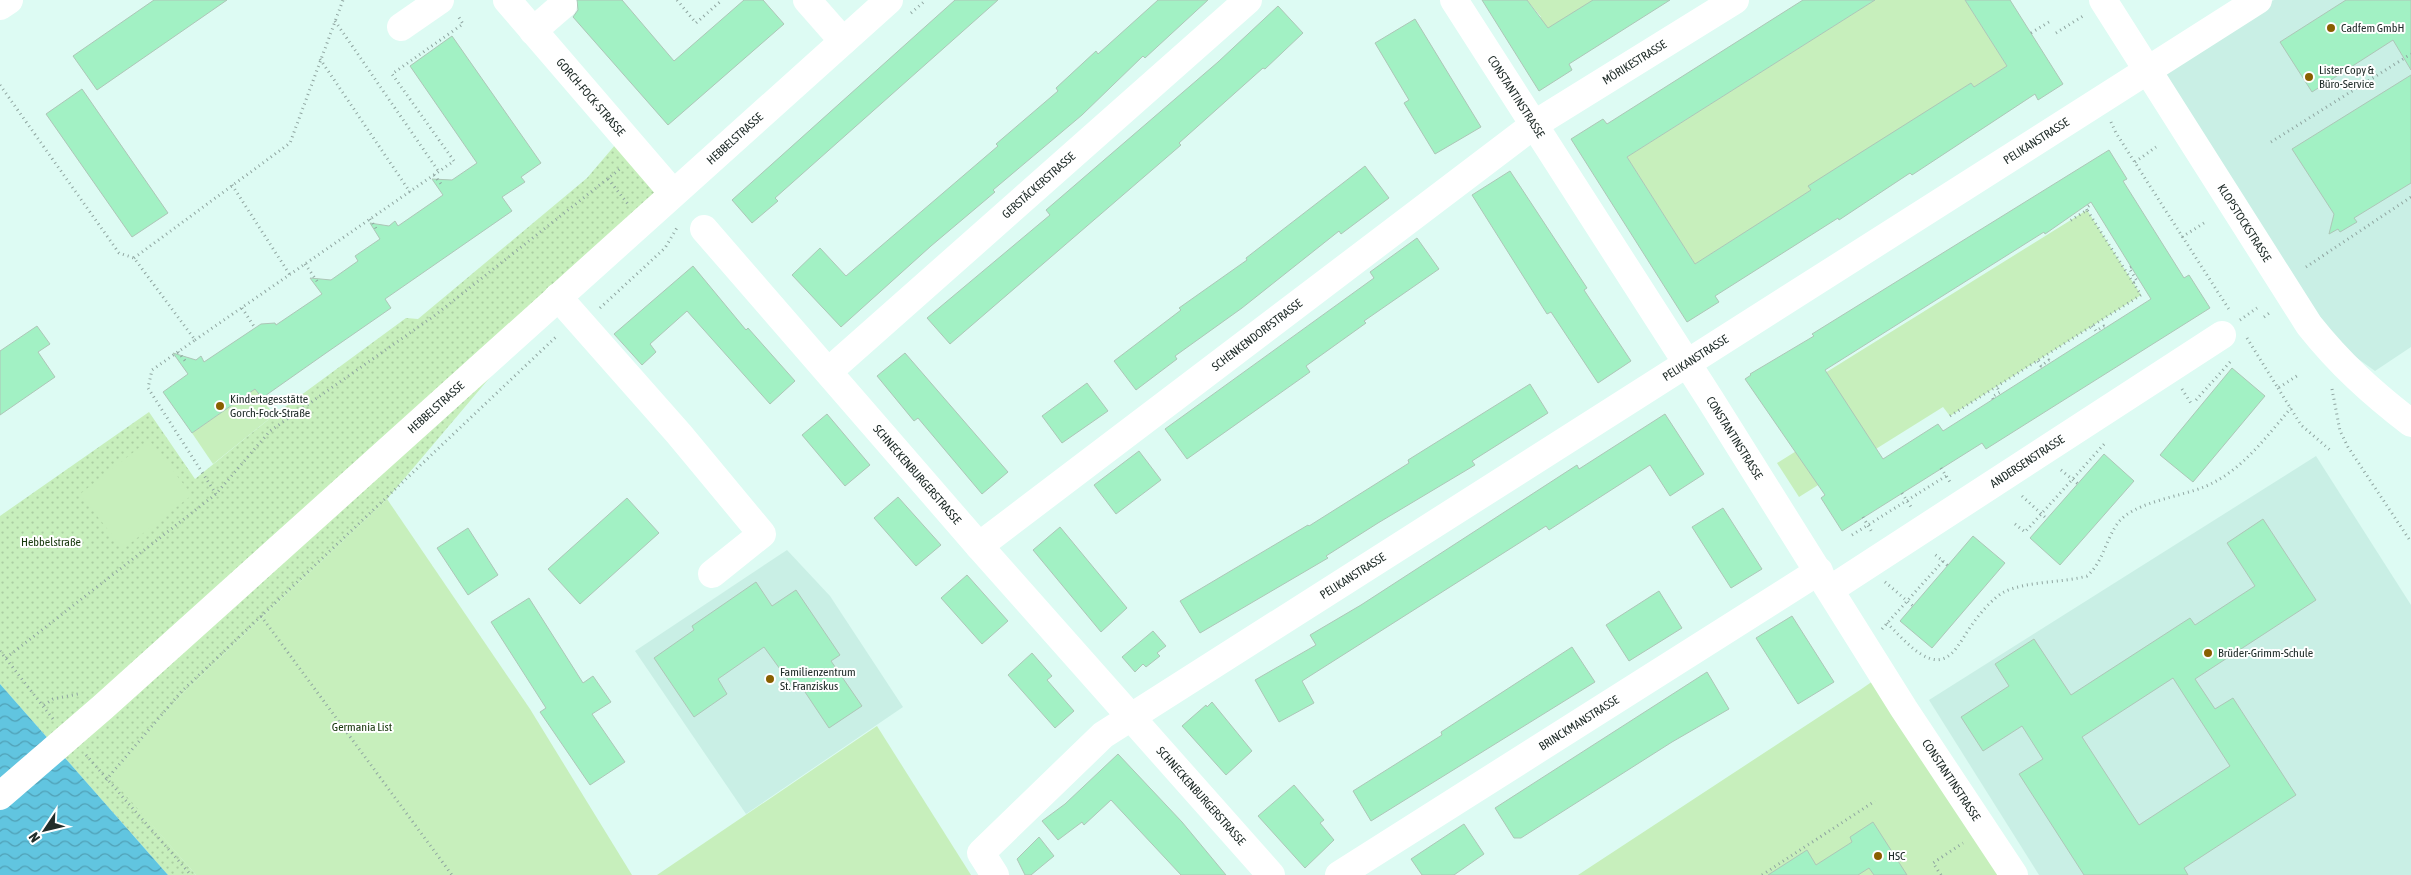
<svg xmlns="http://www.w3.org/2000/svg" width="2411" height="875" font-family="'Asap Condensed',sans-serif">
	<defs>
		<pattern id="park-dots" width="8" height="8" patternUnits="userSpaceOnUse" patternTransform="scale(1.25)"><rect width="8" height="8" fill="#c7efbc"/><path d="M2 2h.1M6 6h.1" fill="none" stroke="#abcda2" stroke-width="1.8" stroke-linecap="round"/></pattern>
		<pattern id="water-waves" width="16" height="10" patternUnits="userSpaceOnUse" patternTransform="scale(1.25)"><rect width="16" height="10" fill="#61c5e0"/><path d="M0 5q4-4 8 0t8 0" fill="none" stroke="#50a0b6"/></pattern>
	</defs>
	<rect width="100%" height="100%" fill="#ddfbf3"/>
	<!-- built -->
	<g fill="#c9efe5">
		<path d="M2274,0H2411V347L2375,371L2339,345L2156,74Z"/>
		<path d="M2316,456L2411,605V875H2039L1929,700Z"/>
		<path d="M787,550L830,596L903,707L746,814L635,651Z"/>
	</g>
	<!-- park -->
	<path fill="url(#park-dots)" d="M622,137L673,193L558,297L387,499L183,693L110,776L196,875H168L0,684V516L149,412L195,479L274,415L406,318L418,319L587,178Z"/>
	<!-- garden -->
	<g fill="#c7efbc">
		<path d="M1527,0H1597L1550,36L1539,18L1541,17Z"/>
		<path d="M1875,0H1965L2007,66L1974,87L1971,83L1810,188L1811,190L1804,195L1695,264L1627,157Z"/>
		<path d="M2087,210L2141,295L1950,416L1943,407L1799,497L1777,463L1825,433V373Z"/>
		<path d="M255,389L274,415L213,464L192,433Z"/>
		<path d="M149,440L192,495L123,549L80,494Z"/>
		<path d="M387,499L530,709L632,875H196L109,776L183,693Z"/>
		<path d="M1883,674L2013,875H1578L1860,690Z"/>
		<path d="M877,726L971,875H657Z"/>
	</g>
	<!-- water -->
	<path fill="url(#water-waves)" d="M0,684L168,875H0Z"/>
	<!-- building -->
	<g fill="#a2f1c4" stroke="#adc6b7" fill-rule="evenodd">
		<path d="M154,0H227L97,90L73,56Z"/>
		<path d="M577,0H622L674,61L744,0H763L784,24L668,125L573,17L578,10Z"/>
		<path d="M955,0H998L775,198L778,201L752,223L732,200Z"/>
		<path d="M1158,0H1208L1145,58L1143,56L1082,115L993,190L995,192L931,246L841,327L792,275L820,248L846,276L998,146L996,144L1058,91L1056,88L1096,51L1098,54Z"/>
		<path d="M1482,0H1527L1548,28L1593,0H1670L1569,64L1572,70L1539,91Z"/>
		<path d="M1803,0H1875L1627,157L1695,264L1811,190L1808,186L1860,153L1971,83L1974,87L2007,66L1965,0H2010L2063,84L2038,100L2035,94L1912,175L1910,173L1839,220L1838,218L1715,296L1719,302L1687,322L1571,139L1603,119L1607,124Z"/>
		<path d="M2346,0H2411V70L2393,40L2312,92L2280,42Z"/>
		<path d="M1278,6L1303,33L1265,69L1263,68L1179,143L1181,145L950,344L927,318L1050,215L1046,210L1218,62Z"/>
		<path d="M1415,19L1481,127L1435,154L1404,103L1409,100L1375,43Z"/>
		<path d="M452,36L541,163L521,177L525,182L502,197L512,211L385,299L391,308L326,353L262,398L255,389L192,433L163,392L188,374L173,353L196,360L201,356L204,362L261,324L275,323L276,325L322,294L310,278L331,280L358,261L355,256L380,239L370,223L389,226L395,221L398,226L443,195L432,179L452,180L477,163L410,66Z"/>
		<path d="M2411,75V183L2354,218L2357,222L2340,232L2338,229L2329,234L2334,214L2292,149Z"/>
		<path d="M82,89L168,213L132,237L46,114Z"/>
		<path d="M2109,150L2127,179L2123,181L2184,278L2189,275L2210,308L1986,449L1982,443L1842,531L1821,498L1825,495L1745,379L1751,375L1750,374L1814,336L1812,334ZM2091,202L2151,299L1943,431L1938,424L1883,459L1825,370L2044,232L2045,234Z"/>
		<path d="M1365,166L1389,198L1341,234L1339,231L1242,308L1175,356L1177,359L1136,390L1114,361L1181,310L1179,308L1247,260L1246,258Z"/>
		<path d="M1510,171L1587,288L1584,290L1631,361L1598,383L1551,312L1547,314L1472,195Z"/>
		<path d="M1417,238L1439,269L1364,321L1366,323L1306,366L1310,372L1187,459L1165,429L1374,278L1370,272Z"/>
		<path d="M693,266L746,330L748,328L795,381L770,404L687,311L650,344L656,352L642,365L614,334Z"/>
		<path d="M37,326L50,344L38,352L55,377L0,415V351Z"/>
		<path d="M905,353L1008,472L982,494L918,418L914,421L877,376Z"/>
		<path d="M2232,368L2265,396L2193,482L2160,455Z"/>
		<path d="M1087,383L1108,411L1062,443L1042,416Z"/>
		<path d="M1530,384L1548,413L1472,461L1475,465L1378,523L1326,556L1328,558L1200,633L1180,601L1308,525L1309,526L1409,463L1408,460Z"/>
		<path d="M827,414L870,465L845,486L802,435Z"/>
		<path d="M1665,414L1704,474L1670,496L1650,465L1549,530L1546,526L1302,681L1314,703L1279,722L1255,680L1316,645L1310,635L1361,605L1577,465L1579,469Z"/>
		<path d="M1139,451L1161,480L1116,514L1094,485Z"/>
		<path d="M2104,454L2134,481L2060,565L2030,538Z"/>
		<path d="M898,497L941,545L916,566L874,518Z"/>
		<path d="M627,498L659,533L580,604L548,569Z"/>
		<path d="M1723,508L1762,569L1731,588L1692,527Z"/>
		<path d="M2263,519L2316,600L2195,679L2215,709L2233,698L2296,795L2184,868L2188,875H2084L2019,774L2043,759L2022,726L1983,751L1961,717L2009,686L1995,664L2034,639L2071,695L2190,618L2195,625L2255,586L2227,543ZM2173,678L2230,766L2139,825L2082,737Z"/>
		<path d="M1060,527L1127,608L1101,632L1033,550Z"/>
		<path d="M468,528L498,575L468,595L437,548Z"/>
		<path d="M1973,536L2005,563L1932,648L1900,621Z"/>
		<path d="M967,575L1008,621L982,644L941,598Z"/>
		<path d="M756,582L772,606L796,590L840,655L831,661L862,706L829,728L799,683L793,687L764,647L718,679L727,694L694,717L654,658L694,630L692,626Z"/>
		<path d="M1659,591L1682,628L1629,661L1606,625Z"/>
		<path d="M529,598L583,683L593,676L611,702L592,714L625,762L590,785L540,712L546,708L491,622Z"/>
		<path d="M1792,616L1834,682L1798,704L1756,638Z"/>
		<path d="M1153,631L1166,646L1157,653L1160,656L1146,667L1143,664L1135,672L1122,657Z"/>
		<path d="M1572,647L1595,682L1371,821L1353,791L1442,735L1441,732Z"/>
		<path d="M1032,653L1052,676L1047,680L1074,711L1055,728L1008,675Z"/>
		<path d="M1707,672L1729,709L1672,742L1521,838H1514L1495,808Z"/>
		<path d="M1212,702L1252,751L1226,775L1182,726L1206,705L1207,707Z"/>
		<path d="M1118,754L1182,822L1226,875H1181L1111,800L1084,825L1082,822L1058,840L1042,821L1065,804Z"/>
		<path d="M1294,785L1324,820L1320,823L1334,840L1305,868L1258,816Z"/>
		<path d="M1873,822L1907,875H1874L1869,868L1858,875H1768L1807,850L1816,865L1852,842L1850,837Z"/>
		<path d="M1464,824L1484,854L1454,875H1422L1411,859Z"/>
		<path d="M1039,837L1054,856L1031,875H1025L1017,859Z"/>
	</g>
	<g fill="none" stroke-linecap="round" stroke-linejoin="round">
		<!-- path -->
		<g stroke="#8fa5a0" stroke-width="3" stroke-dasharray="1 4" stroke-linecap="butt">
			<path d="M677,0L696,23L722,0"/>
			<path d="M911,13L926,0"/>
			<path d="M335,21L439,172"/>
			<path d="M2031,33L2049,22"/>
			<path d="M2056,33L2083,16"/>
			<path d="M320,59L410,192"/>
			<path d="M0,85L119,253L134,258L195,340L152,370L148,388L216,494"/>
			<path d="M2111,122L2116,133L2230,311"/>
			<path d="M2271,142L2411,54"/>
			<path d="M2135,162L2156,147"/>
			<path d="M434,175L441,184"/>
			<path d="M608,179L628,204"/>
			<path d="M232,185L290,275"/>
			<path d="M2087,210L2086,208L2090,205L2089,204"/>
			<path d="M370,219L377,230"/>
			<path d="M2182,237L2204,223"/>
			<path d="M134,258L290,143L343,0"/>
			<path d="M305,264L319,284"/>
			<path d="M2131,267L2129,268L2137,281L2133,283"/>
			<path d="M2306,267L2411,197"/>
			<path d="M242,308L255,328"/>
			<path d="M600,308L665,248L678,226"/>
			<path d="M2264,317L2272,311"/>
			<path d="M2240,320L2257,308"/>
			<path d="M2092,326L2096,331L2104,326L2106,328"/>
			<path d="M2247,338L2278,388L2300,374"/>
			<path d="M195,340L454,161L392,74L463,24L458,16"/>
			<path d="M178,352L186,362"/>
			<path d="M2038,361L2041,366L2049,360L2051,363"/>
			<path d="M2278,388L2301,425L2330,450"/>
			<path d="M2182,389L2192,405"/>
			<path d="M2332,389L2340,431L2348,447L2411,542"/>
			<path d="M1993,399L1992,397L2000,392L1996,386"/>
			<path d="M2196,400L2231,361"/>
			<path d="M1950,416L2141,295L2087,210L2068,222"/>
			<path d="M1941,468L1950,482"/>
			<path d="M2061,470L2078,484"/>
			<path d="M1902,493L1911,507"/>
			<path d="M2022,496L2047,519"/>
			<path d="M1863,517L1873,534"/>
			<path d="M2015,524L2025,532L2106,442"/>
			<path d="M1852,535L1946,476"/>
			<path d="M1943,561L1948,566"/>
			<path d="M1885,582L1913,606"/>
			<path d="M261,616L452,875"/>
			<path d="M1887,623C1896,632 1905,642 1915,650C1949,676 1957,644 1974,622C1981,612 1993,598 2004,592C2026,581 2062,583 2087,576C2106,560 2107,529 2125,516C2144,501 2181,496 2204,487C2241,472 2266,437 2291,408"/>
			<path d="M1882,629L1943,561L1933,553"/>
			<path d="M0,651L53,719"/>
			<path d="M6,658L216,494L270,431L434,316L620,169"/>
			<path d="M44,705L53,699L78,694"/>
			<path d="M86,755L191,875"/>
			<path d="M106,780L181,692L558,335"/>
			<path d="M1762,875L1875,801"/>
			<path d="M1941,875L1933,863L1963,843"/>
		</g>
		<!-- minor -->
		<g stroke="#fff" stroke-width="28">
			<path id="s1" d="M507,0L673,193"/>
			<path d="M807,0L843,41"/>
			<path id="s2" d="M1454,0L1710,399L1904,709L2014,875"/>
			<path id="s3" d="M2103,0L2309,325C2340,364 2372,393 2411,423"/>
			<path d="M0,6L9,0"/>
			<path d="M401,27L440,0"/>
			<path d="M533,31L563,5"/>
			<path id="s4" d="M704,229L979,546L1271,875"/>
			<path d="M558,297L679,434L762,534L712,574"/>
			<path id="s5" d="M829,371L1248,0"/>
			<path id="s6" d="M979,546L1535,124L1735,0"/>
			<path id="s7" d="M1831,589L2222,335"/>
			<path id="s8" d="M0,796L103,707L889,0"/>
			<path id="s9" d="M995,875L981,853L1103,735L2258,0"/>
			<path id="s10" d="M1339,875L1819,571"/>
		</g>
	</g>
	<!-- markers -->
	<g fill="#896000" stroke="#fff" stroke-width="2">
		<circle cx="2331" cy="28" r="5"/>
		<circle cx="2309" cy="77" r="5"/>
		<circle cx="220" cy="406" r="5"/>
		<circle cx="2208" cy="653" r="5"/>
		<circle cx="770" cy="679" r="5"/>
		<circle cx="1878" cy="856" r="5"/>
	</g>
	<g text-anchor="middle" stroke-width="4" stroke-linejoin="round" paint-order="stroke">
		<!-- poi labels -->
		<g font-size="12" fill="#222e2b" stroke="#fff" text-anchor="start">
			<text x="2341" y="32">Cadfem GmbH</text>
			<text x="2319" y="74">Lister Copy &amp;<tspan x="2319" dy="14">Büro-Service</tspan></text>
			<text x="230" y="403">Kindertagesstätte<tspan x="230" dy="14">Gorch-Fock-Straße</tspan></text>
			<text x="2218" y="657">Brüder-Grimm-Schule</text>
			<text x="780" y="676">Familienzentrum<tspan x="780" dy="14">St. Franziskus</tspan></text>
			<text x="1888" y="860">HSC</text>
		</g>
		<!-- street labels -->
		<g font-size="12" fill="#222e2b" stroke="#fff">
			<text dy="4" stroke="none"><textPath href="#s6" startOffset="815">MÖRIKESTRASSE</textPath></text>
			<text dy="4" stroke="none"><textPath href="#s2" startOffset="115">CONSTANTINSTRASSE</textPath></text>
			<text dy="4" stroke="none"><textPath href="#s1" startOffset="128">GORCH-FOCK-STRASSE</textPath></text>
			<text dy="4" stroke="none"><textPath href="#s8" startOffset="986">HEBBELSTRASSE</textPath></text>
			<text dy="4" stroke="none"><textPath href="#s9" startOffset="1302">PELIKANSTRASSE</textPath></text>
			<text dy="4" stroke="none"><textPath href="#s5" startOffset="280">GERSTÄCKERSTRASSE</textPath></text>
			<text dy="4" stroke="none"><textPath href="#s3" startOffset="264">KLOPSTOCKSTRASSE</textPath></text>
			<text dy="4" stroke="none"><textPath href="#s6" startOffset="349">SCHENKENDORFSTRASSE</textPath></text>
			<text dy="4" stroke="none"><textPath href="#s9" startOffset="898">PELIKANSTRASSE</textPath></text>
			<text dy="4" stroke="none"><textPath href="#s8" startOffset="584">HEBBELSTRASSE</textPath></text>
			<text dy="4" stroke="none"><textPath href="#s2" startOffset="520">CONSTANTINSTRASSE</textPath></text>
			<text dy="4" stroke="none"><textPath href="#s7" startOffset="234">ANDERSENSTRASSE</textPath></text>
			<text dy="4" stroke="none"><textPath href="#s4" startOffset="325">SCHNECKENBURGERSTRASSE</textPath></text>
			<text dy="4" stroke="none"><textPath href="#s9" startOffset="492">PELIKANSTRASSE</textPath></text>
			<text dy="4" stroke="none"><textPath href="#s10" startOffset="284">BRINCKMANSTRASSE</textPath></text>
			<text dy="4" stroke="none"><textPath href="#s2" startOffset="925">CONSTANTINSTRASSE</textPath></text>
			<text dy="4" stroke="none"><textPath href="#s4" startOffset="754">SCHNECKENBURGERSTRASSE</textPath></text>
		</g>
		<!-- park labels -->
		<g font-size="12" fill="#17370c" stroke="#fff">
			<text x="51" y="546">Hebbelstraße</text>
			<text x="362" y="731">Germania List</text>
		</g>
	</g>
	<!-- north arrow -->
	<g transform="translate(45 830) rotate(235)" stroke="#ffffff" stroke-width="4" paint-order="stroke">
	<path d="M0-4L9 19L0 12L-9 19Z" fill="#222e2b"/>
	<text y="-8" font-size="14" font-weight="bold" text-anchor="middle" fill="#222e2b">N</text>
	</g>
</svg>
